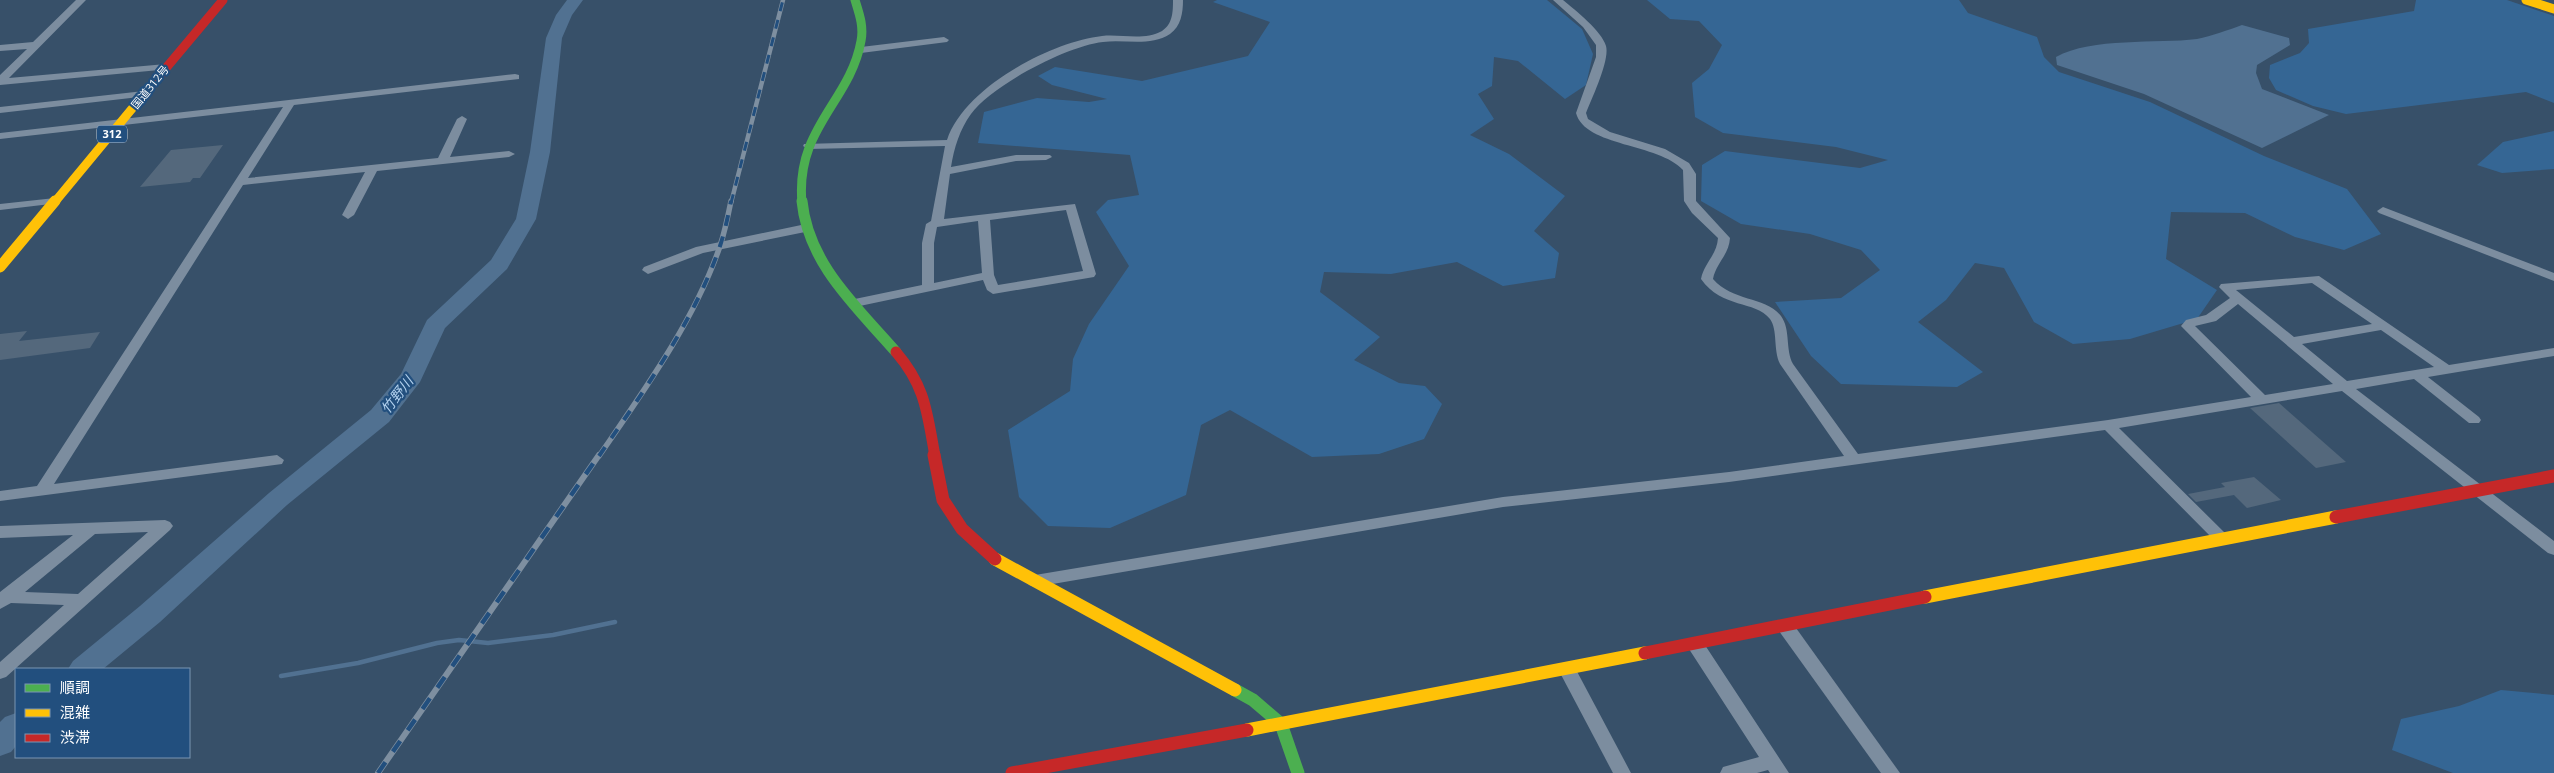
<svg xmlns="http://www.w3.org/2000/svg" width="2554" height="773" font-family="'Open Sans','Noto Sans JP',sans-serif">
	<rect width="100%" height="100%" fill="#375069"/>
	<!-- green -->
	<g fill="#356694">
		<path d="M1217,0H1547L1582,29L1593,54L1586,85L1565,99L1518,61L1494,57L1492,86L1478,94L1494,119L1470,135L1509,154L1565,196L1534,231L1559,253L1555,278L1503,286L1457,262L1391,274L1324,272L1320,292L1380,337L1354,360L1399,383L1425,386L1442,404L1424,439L1379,454L1312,457L1230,410L1201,425L1186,495L1110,528L1048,526L1019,497L1008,430L1070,391L1073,359L1089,324L1129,266L1096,212L1108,200L1139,195L1130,155L978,143L984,112L1037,98L1089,102L1107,99L1052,85L1038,76L1055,67L1142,81L1248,56L1270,22L1213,2Z"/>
		<path d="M1647,0H1959L1968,13L2037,37L2044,57L2059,72L2150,102L2264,156L2347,189L2381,234L2344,250L2295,237L2245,213L2171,212L2166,259L2217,290L2197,319L2130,339L2073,344L2034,322L2004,268L1975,263L1946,300L1918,322L1983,372L1957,387L1841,384L1811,356L1775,302L1841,298L1880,270L1861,250L1810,234L1741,224L1701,201L1702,165L1725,151L1860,168L1888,160L1836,147L1723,133L1695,117L1692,83L1709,69L1722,45L1699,21L1670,19Z"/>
		<path d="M2416,0H2507L2554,16V103L2526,92L2346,114L2313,106L2276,90L2269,78L2270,65L2300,53L2309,43L2308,29L2414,11Z"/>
		<path d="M2554,131V169L2502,173L2477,165L2503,142Z"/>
		<path d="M2501,690L2554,695V773H2453L2392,750L2401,719L2459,706Z"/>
	</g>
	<!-- water -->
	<path fill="#517191" d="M2242,25L2289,38L2290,45L2257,65L2256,73L2262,89L2329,115L2262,148L2144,94L2057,65L2056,57C2092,37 2157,44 2197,39C2212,36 2228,30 2242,25Z"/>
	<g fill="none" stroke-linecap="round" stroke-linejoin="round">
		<!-- stream -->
		<path stroke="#517191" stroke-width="4.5" d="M281,676L358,663L437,643L459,640L488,643L553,635L615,622"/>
		<!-- river -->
		<g fill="#517191" fill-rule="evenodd">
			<path d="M567,0H583L572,15L562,38L550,152L536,219L507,269L445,328L420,382L389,422L287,505L160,622L103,669H68L73,661L140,606L269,493L371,410L401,374L427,320L491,260L516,219L530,152L546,38L556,15Z"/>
			<path d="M16,713V746L11,752L0,756V722L5,717Z"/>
		</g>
	</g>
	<!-- building -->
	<g fill="#54687c">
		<path d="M223,145L200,178H193L190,182L140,187L171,150Z"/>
		<path d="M27,331L19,341L100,332L90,348L0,360V334Z"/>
		<path d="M2279,403L2346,462L2316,468L2250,408Z"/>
		<path d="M2254,477L2281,500L2247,508L2234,495L2196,502L2188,494L2225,487L2221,483Z"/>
	</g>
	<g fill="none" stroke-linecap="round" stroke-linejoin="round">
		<!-- street -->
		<g fill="#7c8d9f" fill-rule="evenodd">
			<path d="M76,0H86L9,78L166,64L170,65V69L0,85V75L27,49L0,51V45L33,42Z"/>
			<path d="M1173,0H1183C1183,13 1181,26 1170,34C1150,47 1125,39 1103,42C1067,46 992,85 971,114C960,129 954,148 951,167L1016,155H1050L1052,157L1046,160L1016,161L950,174L944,219L1075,204L1096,274L1094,277L993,294L987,290L983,280L855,307L850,306L849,303L850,300L922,285V243L926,224L931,221L945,146L808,149L803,146L804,144L947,140C964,88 1050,42 1102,36C1122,34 1144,41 1162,31C1173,24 1173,11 1173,0ZM1066,210L1083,271L998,285L994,275L990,220ZM978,221L982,273L934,283V243L937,227Z"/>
			<path d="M1553,0H1563C1575,10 1602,31 1606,46C1610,60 1592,98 1586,113L1588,119L1610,132L1665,149L1689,163L1696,174V201L1730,238C1729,255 1716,263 1713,279C1733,302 1765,296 1781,316C1791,330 1785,349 1793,364L1858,454L2108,420L2251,397L2181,326L2186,320L2206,315L2230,298L2219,287L2221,284L2319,276L2449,365L2554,348V356L2428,377L2479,417L2481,420L2479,423H2469L2414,379L2356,389L2554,541V555L2548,553L2342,391L2119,428L2226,534L2229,538L2226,542H2216L2105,430L1729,482L1503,507L1035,587L1029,585L1027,581L1029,577L1035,575L1503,497L1729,472L1844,456L1780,364C1773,350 1778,330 1770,319C1755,300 1722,309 1701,279C1704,263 1717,255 1718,238L1692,213L1684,201L1683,170C1659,143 1585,147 1576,113L1596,57V45L1583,27ZM2312,283L2372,324L2294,337L2236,290ZM2238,304L2333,384L2265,395L2195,326L2216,321ZM2381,330L2434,367L2347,381L2302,344Z"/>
			<path d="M944,37L949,40L947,42L861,53L856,50L861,47Z"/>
			<path d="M515,74L519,75V79L294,105L248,178L438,158L457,119L462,116L467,119L450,157L509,151L515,154L509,157L377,171L354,215L348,219L342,215L365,172L243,185L54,484L277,455L284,460L282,464L0,501V491L37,486L283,107L0,139V133Z"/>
			<path d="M144,91L148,92V96L0,113V107Z"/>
			<path d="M55,198L61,201L59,203L0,210V204Z"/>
			<path d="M2383,207L2554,273V281L2379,213L2377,211Z"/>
			<path d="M806,224L812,228L810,231L703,253L648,274L642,270L644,267L696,247Z"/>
			<path d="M165,520L170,522L173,526L170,530L6,677L0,679V662L64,605L11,603L0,609V592L73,535L0,538V526ZM148,532L78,594L25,592L95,534Z"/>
			<path d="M1785,620L1791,621L1900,773H1881L1779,631L1777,626L1779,621Z"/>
			<path d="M1695,637L1701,639L1789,773H1770L1768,770L1757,773H1720L1723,767L1759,757L1689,649L1687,644L1689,639Z"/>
			<path d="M1567,662L1573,664L1631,773H1613L1558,669L1561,664Z"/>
		</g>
		<!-- fast-far2 -->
		<path stroke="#4caf50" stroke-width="9" d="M802,203C795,128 850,102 861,41C864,26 859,13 855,0"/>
		<!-- fast-far1 -->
		<path stroke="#4caf50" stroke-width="11" d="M802,201C808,264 857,307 896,352"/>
		<!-- fast -->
		<path stroke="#4caf50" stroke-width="13" d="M1235,690L1253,700L1281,724L1298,773"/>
		<!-- slow-far2 -->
		<g stroke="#ffc107" stroke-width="9">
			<path d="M2526,0L2554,9"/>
			<path d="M54,203L145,93"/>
		</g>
		<!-- slow-far1 -->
		<path stroke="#ffc107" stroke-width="11" d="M0,267L55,201"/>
		<!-- slow -->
		<g stroke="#ffc107" stroke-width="13">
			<path d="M995,559L1235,690"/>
			<path d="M1925,597L2336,517"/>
			<path d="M1247,730L1645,653"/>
		</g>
		<!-- jam-far2 -->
		<path stroke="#c62828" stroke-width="9" d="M145,93L223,0"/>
		<!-- jam-far1 -->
		<path stroke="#c62828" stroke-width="11" d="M896,352C926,387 927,413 935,456"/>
		<!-- jam -->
		<g stroke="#c62828" stroke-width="13">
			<path d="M934,455L943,500L962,529L995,559"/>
			<path d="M2336,517L2554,476"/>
			<path d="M1645,653L1925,597"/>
			<path d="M1012,773L1247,730"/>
		</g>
		<!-- rail-far2 casing -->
		<g stroke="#7e8fa0" stroke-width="4.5">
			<path id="rail-far2" d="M731,203L783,0"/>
		</g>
		<!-- rail-far1 casing -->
		<g stroke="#7e8fa0" stroke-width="5.5">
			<path id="rail-far1" d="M599,456C643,392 695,320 720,246C725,231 728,216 731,201"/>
		</g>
		<!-- rail casing -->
		<g stroke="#7e8fa0" stroke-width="6">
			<path id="rail" d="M378,773L599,455"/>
		</g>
		<!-- rail-far2 -->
		<use href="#rail-far2" stroke="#224f7e" stroke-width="3" stroke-dasharray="9" stroke-linecap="butt"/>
		<!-- rail-far1 -->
		<use href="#rail-far1" stroke="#224f7e" stroke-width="4" stroke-dasharray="11" stroke-linecap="butt"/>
		<!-- rail -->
		<use href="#rail" stroke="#224f7e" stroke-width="4.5" stroke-dasharray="13" stroke-linecap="butt"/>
	</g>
	<g text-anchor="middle" stroke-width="4.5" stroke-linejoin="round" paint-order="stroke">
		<!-- far-street labels -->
		<g font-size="11" fill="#fff" stroke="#224f7e">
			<text transform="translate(150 87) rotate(-51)" y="4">国道312号</text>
		</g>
		<!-- shield labels -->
		<rect fill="#224f7e" stroke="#bdcad8" stroke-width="1" x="97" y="125.5" width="30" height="17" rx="4"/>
		<g font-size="11" font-weight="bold" fill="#fff">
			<text x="112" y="138">312</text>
		</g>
		<!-- water labels -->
		<g font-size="14" font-style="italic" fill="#b2d1ee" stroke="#224f7e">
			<text transform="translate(397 395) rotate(-52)" y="5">竹野川</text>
		</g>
	</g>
	<!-- legend -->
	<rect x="15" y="668" width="175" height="90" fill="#224f7e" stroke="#7a95b2"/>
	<rect x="25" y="684" width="25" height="8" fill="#4caf50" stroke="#7a95b2"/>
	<text x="60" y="693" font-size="15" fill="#ffffff">順調</text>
	<rect x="25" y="709" width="25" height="8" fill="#ffc107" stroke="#7a95b2"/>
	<text x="60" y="718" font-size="15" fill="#ffffff">混雑</text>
	<rect x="25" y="734" width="25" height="8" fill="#c62828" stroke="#7a95b2"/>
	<text x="60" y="743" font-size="15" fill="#ffffff">渋滞</text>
</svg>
